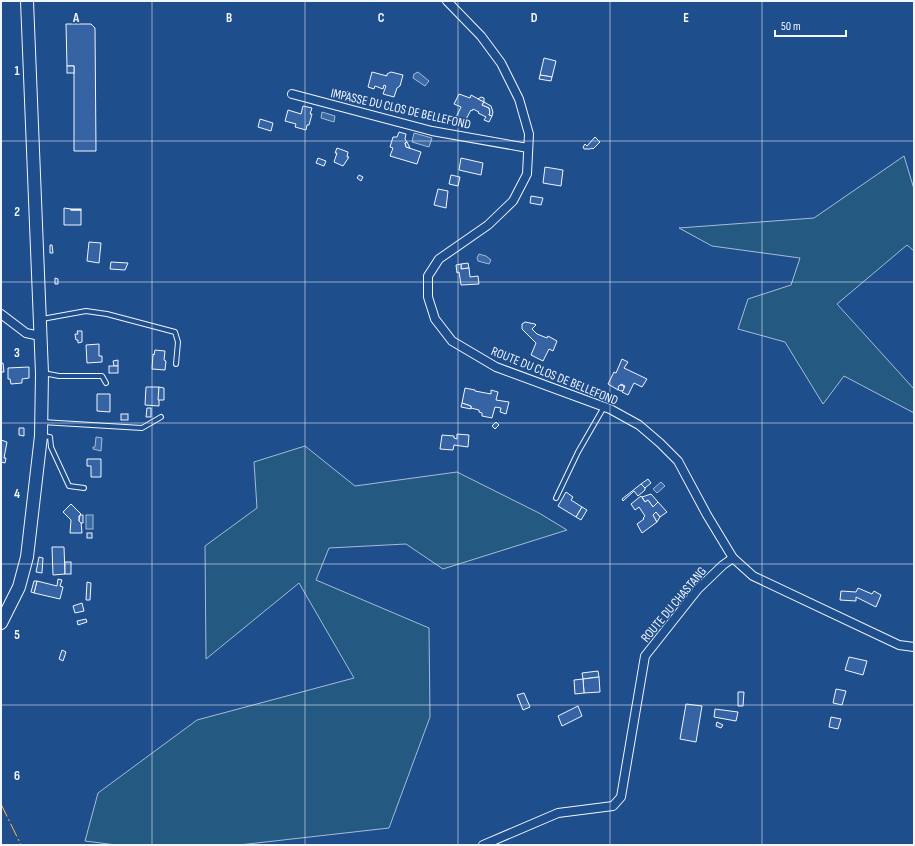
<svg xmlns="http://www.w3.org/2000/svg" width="915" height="846" font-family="'Sofia Sans Condensed',sans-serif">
	<rect width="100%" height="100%" fill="#1f4e8c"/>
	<!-- green -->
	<g fill="#245a82" stroke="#a8bbd7">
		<path d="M904,156L914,189V251L907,245L837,304L914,389V413L844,376L823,404L785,342L738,329L748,299L791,285L800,258L712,246L679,228L814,218Z"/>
		<path d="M305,446L355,486L457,472L539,513L567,530L443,569L406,544L329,548L316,580L429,628L430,717L389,828L239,845H116L85,841L98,793L197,720L354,678L299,583L206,659L205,546L257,508L254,462Z"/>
	</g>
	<!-- water -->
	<g fill="#3b69a3" stroke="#a8bbd7">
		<path d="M418,72L429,81L425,86L413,78L414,74Z"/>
		<path d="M322,112L335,116L334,122L321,118Z"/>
		<path d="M414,133L432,138L429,147L412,142Z"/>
		<path d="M479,254L486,256L491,260L489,264L478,261L477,258Z"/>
		<path d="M96,437L102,438L101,451L93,449V447H95Z"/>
		<path d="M661,482L665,486L657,493L653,489Z"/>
		<rect x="86" y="515" width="7" height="14"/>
	</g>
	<!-- building -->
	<g fill="#3563a3" stroke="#f2f6ff">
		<path d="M66,24H91L95,28L96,151H74V66H67Z"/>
		<path d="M544,58L556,61L552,77L540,75Z"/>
		<rect x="67" y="66" width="7" height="7"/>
		<path d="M372,72L387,76V74L391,72L403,75L400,86L397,88L394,97L383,94L386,86L384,85L383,89L375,86L374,89L368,87Z"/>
		<path d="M540,75L552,77L551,81L539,79Z"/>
		<path d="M344,91L350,92L349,97L342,95Z"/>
		<path d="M459,94L470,98L471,95L484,102L482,105L489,108L490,112L489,115L492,116L489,122L484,120L486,117L478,113L479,112L473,109L472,111L471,110L465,121L456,117L461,107L454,104Z"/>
		<path d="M481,97L484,98V102L478,99Z"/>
		<path d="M484,102L491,106L493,112L492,116L489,115L490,112L489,108L482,105Z"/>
		<path d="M303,106L312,108L310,114H312L309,125H307L306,130L295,127L296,124L285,121L288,110L301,114Z"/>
		<path d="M260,119L273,123L271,131L258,127Z"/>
		<path d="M399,132L406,134L405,139L407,142L405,143L406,147L421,152L417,164L390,156L393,148L390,147L393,137H397Z"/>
		<path d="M595,137L600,142L593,149L592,148L590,149H584L583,147L585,144L587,146Z"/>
		<path d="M407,142L410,148L406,147L405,143Z"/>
		<path d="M337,148L348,152L347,157H349L343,166L334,162L337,153H335Z"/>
		<path d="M318,158L326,161L324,166L316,163Z"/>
		<path d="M461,158L483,163L481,175L459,170Z"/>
		<path d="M545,167L563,170L561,186L543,183Z"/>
		<path d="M359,175L363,177L361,181L357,178Z"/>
		<path d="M451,175L460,177L458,186L449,184Z"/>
		<path d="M438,189L448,191L446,208L434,205Z"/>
		<path d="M531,196L543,198L541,205L530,203Z"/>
		<path d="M64,208L71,209V210H81V225H64Z"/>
		<rect x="71" y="209" width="10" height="1"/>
		<path d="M89,242L101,243L99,263L87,261Z"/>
		<path d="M50,245H52L53,253H50Z"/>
		<path d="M111,262L128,263L125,270L110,269Z"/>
		<path d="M468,263L469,268L461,269V264Z"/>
		<path d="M461,264V269L469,268L470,277L478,276L479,284L461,285L459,272L457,273L456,265Z"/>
		<path d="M55,278L58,279V284H55Z"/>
		<path d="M525,322L535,324L536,325L532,329L537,334L547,338L548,336L557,341L553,351L549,349L543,361L531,355L536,343L522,329V324Z"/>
		<path d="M77,331H82V342L78,343V340H76L75,334H78Z"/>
		<path d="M99,344V356H102V362L87,363L86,345Z"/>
		<path d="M155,350L165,351L164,360L166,361L165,370L152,369L153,354L154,355Z"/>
		<path d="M622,359L628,362L624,368L647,379L642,387L634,383L628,395L622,392L625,386L621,384L618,390L608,384L614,372L616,373Z"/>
		<path d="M118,360V366H114L113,361Z"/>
		<path d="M1,363H3L4,372H1Z"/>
		<rect x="109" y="366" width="9" height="7"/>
		<path d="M29,367V378L22,379V383L11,384L10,379H8V368Z"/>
		<circle cx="621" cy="388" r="3"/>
		<path d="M146,387H159V406L145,405Z"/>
		<path d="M159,387L164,388V400H158Z"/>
		<path d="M465,388L475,390V391L491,394V390L498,392L496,400L509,402L506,414L500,412L501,408L495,407L492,418L482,416V413L479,412V410L471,408V406L462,403Z"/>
		<path d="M97,394H110V412L97,411Z"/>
		<path d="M462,403L471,406V409L461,407Z"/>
		<path d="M147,408H151V417H146Z"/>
		<rect x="121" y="414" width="7" height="6"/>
		<path d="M496,422L499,425L495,429L492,426Z"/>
		<path d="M19,428H24V436L19,435Z"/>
		<path d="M457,434L469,435L468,447L454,445L453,450L440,449L442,435L454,436V438L457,439Z"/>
		<path d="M1,440L7,442L4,458H6L5,463L1,462Z"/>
		<path d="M87,459H101V477H91V466H87Z"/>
		<path d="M648,479L651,483L645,488L641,484Z"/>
		<path d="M641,484L645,488V490L638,496L634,491L623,501L622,499Z"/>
		<path d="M566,492L573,497L571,500L582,507L576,517L558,506Z"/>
		<path d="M651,494L658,502L653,507L648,500L645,502L642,497Z"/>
		<path d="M641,496L645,502L648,500L653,507L658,502L667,512L660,517L656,512L653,515L657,522L642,533L637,524L644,519L643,518L645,516L639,507L635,510L631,504Z"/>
		<path d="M71,504L81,514L79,516V521L81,522L82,533H70L71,520L63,512Z"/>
		<path d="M582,507L587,510L581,520L576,517Z"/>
		<path d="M656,512L660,517L657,522L653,515Z"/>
		<path d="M80,515H83V523H81L79,521Z"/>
		<rect x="87" y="533" width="5" height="5"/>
		<path d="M52,547H64L65,574L53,575Z"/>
		<path d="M39,557L43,558L42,573L36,572Z"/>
		<rect x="65" y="562" width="6" height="12"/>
		<path d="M58,579L62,580L60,586L63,587L60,599L34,593L37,581L57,586Z"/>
		<path d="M34,581H37L34,593L31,592Z"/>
		<path d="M87,582L91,583L90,600H86Z"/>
		<path d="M858,588L872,594L874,591L881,595L876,607L856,597V601L840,600L841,591L856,592Z"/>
		<path d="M82,603L84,611L75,613L73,606Z"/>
		<path d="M86,619L87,622L78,625L77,621Z"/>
		<path d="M62,650L66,652L63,661L59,659Z"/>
		<path d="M849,657L867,661L863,675L845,670Z"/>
		<path d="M598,671L599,677L583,679L582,673Z"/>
		<path d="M599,677L600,692L584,693L583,679Z"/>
		<path d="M583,679L584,693L575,694L574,680Z"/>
		<path d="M836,689L846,691L842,705L833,703Z"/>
		<path d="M738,692H744L743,706H738Z"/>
		<path d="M524,693L530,707L523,710L517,695Z"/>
		<path d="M686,704L702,706L696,742L680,739Z"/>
		<path d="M578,706L582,716L562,726L558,716Z"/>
		<path d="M715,709L738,712L736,721L714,717Z"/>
		<path d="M831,717L841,719L838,729L829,727Z"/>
		<path d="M717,722L723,725L721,728L716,726Z"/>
	</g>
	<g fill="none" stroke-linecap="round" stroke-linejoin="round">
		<!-- lane casing -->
		<g stroke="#f2f6ff" stroke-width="6">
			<g id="lane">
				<path d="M42,319L86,311L107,314L175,332L178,342L176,364"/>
				<path d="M43,373L59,376H102L106,383"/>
				<path d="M42,422L142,428L161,417"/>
				<path d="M42,436L50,437L51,447L69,486L84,488"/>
				<path d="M556,498L578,452L604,407"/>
			</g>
		</g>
		<!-- street casing -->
		<g stroke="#f2f6ff" stroke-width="10">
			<g id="street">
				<path d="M447,1L481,36L501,63L519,99L529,134L527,174L513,201L488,225L439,259L428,276V297L435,319L452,341L496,367L610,409L639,425L660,443L678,461L707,515L733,558L753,576L899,645L914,647"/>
				<path d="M292,94L432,131L528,148"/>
				<path d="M1,314L26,333L40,336"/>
				<path d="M483,845L558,813L613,806L621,797L645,656L698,589L723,565L733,558"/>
			</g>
		</g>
		<!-- secondary casing -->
		<g stroke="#f2f6ff" stroke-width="14">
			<path id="secondary" d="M1,623L19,587L27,557L41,436L42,373L27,1"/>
		</g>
		<!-- lane -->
		<use href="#lane" stroke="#1f4e8c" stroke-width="4"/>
		<!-- street -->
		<use href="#street" stroke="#1f4e8c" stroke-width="8"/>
		<!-- secondary -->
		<use href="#secondary" stroke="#1f4e8c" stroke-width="12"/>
		<!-- power -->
		<path stroke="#ffb74d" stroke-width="1" stroke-dasharray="14 3 2 3" stroke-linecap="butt" d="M1,804L21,845"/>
	</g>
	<!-- grid -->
	<path fill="none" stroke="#f2f6ff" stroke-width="1" stroke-opacity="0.55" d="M152,1V845M305,1V845M458,1V845M610,1V845M762,1V845M1,141H914M1,282H914M1,423H914M1,564H914M1,705H914"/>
	<g text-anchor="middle" stroke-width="3" stroke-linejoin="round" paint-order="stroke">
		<!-- street labels -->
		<g font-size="13" fill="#f2f6ff" stroke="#1f4e8c">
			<text transform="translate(401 108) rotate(13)" y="5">IMPASSE DU CLOS DE BELLEFOND</text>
			<text transform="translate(555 375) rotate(22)" y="5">ROUTE DU CLOS DE BELLEFOND</text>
			<text transform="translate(673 604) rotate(-50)" y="5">ROUTE DU CHASTANG</text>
		</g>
	</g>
	<g font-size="13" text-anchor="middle" font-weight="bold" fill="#f2f6ff" stroke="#1f4e8c" stroke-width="3" stroke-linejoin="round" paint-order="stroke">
		<text x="76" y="22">A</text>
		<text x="229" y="22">B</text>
		<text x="381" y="22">C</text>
		<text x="534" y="22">D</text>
		<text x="686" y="22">E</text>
		<text x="17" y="75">1</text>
		<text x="17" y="216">2</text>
		<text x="17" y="357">3</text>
		<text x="17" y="498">4</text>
		<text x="17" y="639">5</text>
		<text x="17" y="780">6</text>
	</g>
	<!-- border -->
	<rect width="915" height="846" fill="none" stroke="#f2f6ff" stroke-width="4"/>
	<!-- scale -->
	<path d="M775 30v6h71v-6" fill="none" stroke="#f2f6ff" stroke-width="2"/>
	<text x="781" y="30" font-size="12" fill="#f2f6ff" stroke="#1f4e8c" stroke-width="3" paint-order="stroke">50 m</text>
</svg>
